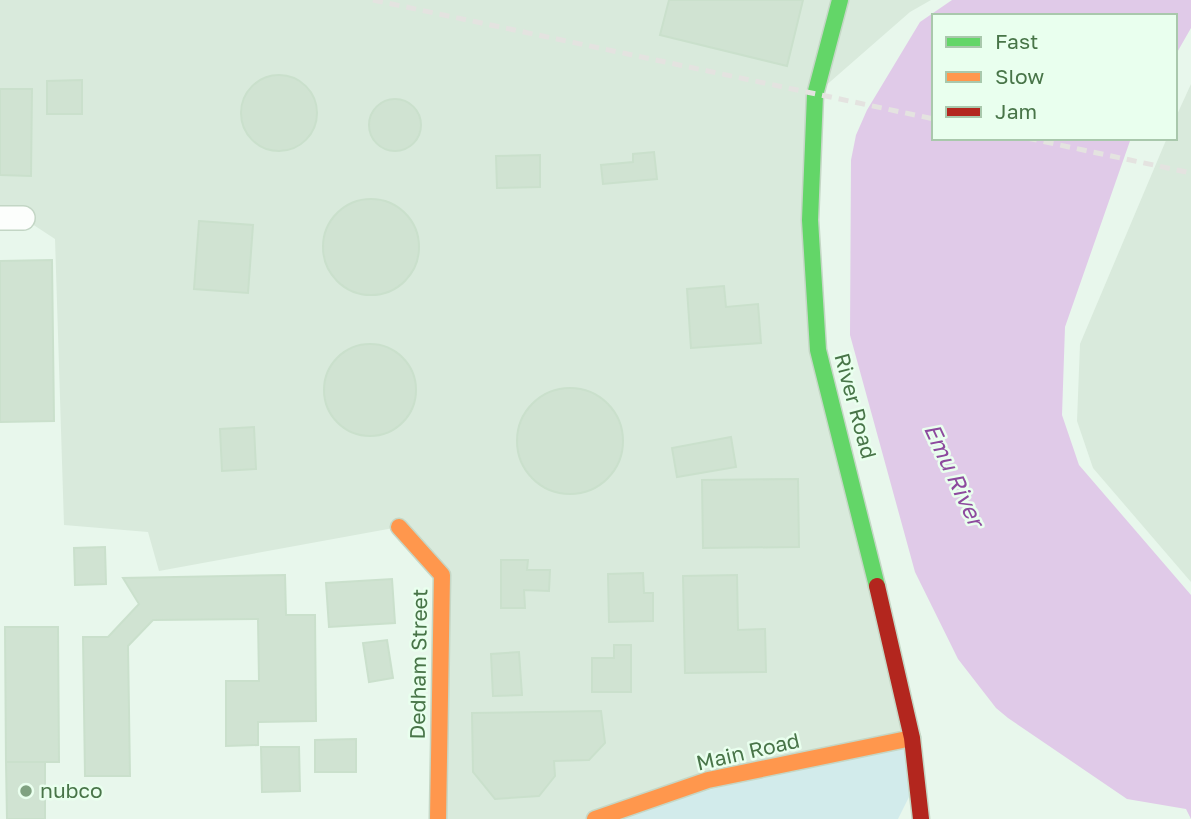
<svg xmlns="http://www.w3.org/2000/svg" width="1191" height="819" font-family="'Golos Text',sans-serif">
	<rect width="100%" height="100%" fill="#e8f7ec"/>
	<!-- industrial -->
	<g fill="#d9eadc">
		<path d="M0,0H931L910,12L815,95L818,350L912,738L595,819H438L442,575L399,527L159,571L148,532L64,525L55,239L23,218H0Z"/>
		<path d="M1191,84V582L1093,468L1077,421L1080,344L1167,138H1175V119Z"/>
	</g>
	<!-- green -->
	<path fill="#d2ebeb" d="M912,738L909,797L898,819H595Z"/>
	<!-- water -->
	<path fill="#e0cae8" d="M952,0H1191V28L1175,56V16H934V138H1131L1065,327L1062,415L1079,465L1191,595V819L1186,809L1127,799L1008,718L996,708L958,659L915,572L850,335L851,160L856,135L867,110L920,22Z"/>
	<!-- building -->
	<g fill="#d0e3d2" stroke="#cae0cc" stroke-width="2">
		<path d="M669,0H803L787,66L660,35Z"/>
		<circle cx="279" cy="113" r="38"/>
		<path d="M82,80V114H47V81Z"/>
		<path d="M0,89H32L31,176L0,175Z"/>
		<circle cx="395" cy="125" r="26"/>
		<path d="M654,152L657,179L603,184L601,165L633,162V154Z"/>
		<path d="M540,155V187L497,188L496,156Z"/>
		<circle cx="371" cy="247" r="48"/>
		<path d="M199,221L253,225L248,293L194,289Z"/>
		<path d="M52,260L54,421L0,422V261Z"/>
		<path d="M724,286L726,307L758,304L761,343L691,348L687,289Z"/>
		<circle cx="370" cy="390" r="46"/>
		<circle cx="570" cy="441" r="53"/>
		<path d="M254,427L256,469L222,471L220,429Z"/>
		<path d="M731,437L736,467L677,477L672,448Z"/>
		<path d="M798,479L799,547L703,548L702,480Z"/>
		<path d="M105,547L106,584L75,585L74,548Z"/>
		<path d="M501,560H528L527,570H550L549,591L524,590L525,608H501Z"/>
		<path d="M643,573L644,593H653V621L609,622L608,574Z"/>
		<path d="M285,575L286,615H315L316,721L258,722V745L226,746V681H259L258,619L153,620L128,646L130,776H85L83,637H108L139,604L123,578Z"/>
		<path d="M737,575L738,630L765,629L766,672L685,673L683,576Z"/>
		<path d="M392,579L395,623L329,627L326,583Z"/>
		<path d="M5,627H58L59,762H6Z"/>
		<path d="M387,640L393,678L369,682L363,643Z"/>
		<path d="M614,645H631V692H592V658H614Z"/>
		<path d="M519,652L522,695L493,696L491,654Z"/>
		<path d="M601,711L605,743L589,760L554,761L555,776L539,796L495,799L473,772L472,713Z"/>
		<path d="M356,739V772H315V740Z"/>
		<path d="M261,747H299L300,791L262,792Z"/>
		<path d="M6,762H45V819H7Z"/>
	</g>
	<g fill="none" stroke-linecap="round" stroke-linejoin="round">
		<!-- street casing -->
		<g stroke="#c3d6c5" stroke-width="26">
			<path id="street" d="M0,218H23"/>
		</g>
		<!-- fast casing -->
		<g stroke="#c5d7c6" stroke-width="19">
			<path id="fast" d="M840,0L815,95L810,220L818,350L877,586"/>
		</g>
		<!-- slow casing -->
		<g stroke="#c5d7c6" stroke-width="19">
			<g id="slow">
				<path d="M399,527L442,575L438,819"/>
				<path d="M595,819L708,780L912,738"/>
			</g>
		</g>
		<!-- jam casing -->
		<g stroke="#c5d7c6" stroke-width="19">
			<path id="jam" d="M877,586L912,738L921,819"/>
		</g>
		<!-- street -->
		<use href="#street" stroke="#fcfefc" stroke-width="23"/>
		<!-- fast -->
		<use href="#fast" stroke="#63d668" stroke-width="16"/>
		<!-- slow -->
		<use href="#slow" stroke="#ff974d" stroke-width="16"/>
		<!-- jam -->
		<use href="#jam" stroke="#b3261e" stroke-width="16"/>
		<!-- rail -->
		<g stroke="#e4e3e0" stroke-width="5" stroke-dasharray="10 7" stroke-linecap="butt">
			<path d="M373,0L934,119"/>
			<path d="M1027,138L1191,173"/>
		</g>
	</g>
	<!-- markers -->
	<circle fill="#80a281" stroke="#e9ffee" stroke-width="2.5" cx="26" cy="791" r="7"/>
	<g text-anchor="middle" stroke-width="5" stroke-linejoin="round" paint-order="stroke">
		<!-- street labels -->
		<g font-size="21" fill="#487548" stroke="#e9ffee">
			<text transform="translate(855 406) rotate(75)" y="7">River Road</text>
			<text transform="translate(419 664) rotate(-89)" y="7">Dedham Street</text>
			<text transform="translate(748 752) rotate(-13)" y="7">Main Road</text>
		</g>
		<!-- poi labels -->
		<g font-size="21" fill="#487548" stroke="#e9ffee" text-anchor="start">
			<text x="40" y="798">nubco</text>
		</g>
		<!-- water labels -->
		<g font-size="23" font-style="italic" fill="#8d4a9e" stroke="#e9ffee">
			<text transform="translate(954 475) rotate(65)" y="8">Emu River</text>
		</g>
	</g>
	<!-- legend -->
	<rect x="932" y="14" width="245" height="126" fill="#e9ffee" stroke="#a9c8ac" stroke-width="2"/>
	<rect x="946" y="37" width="35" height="10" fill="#63d668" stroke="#a9c8ac" stroke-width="2"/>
	<text x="995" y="49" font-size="21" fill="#487548">Fast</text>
	<rect x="946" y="72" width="35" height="10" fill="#ff974d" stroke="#a9c8ac" stroke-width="2"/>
	<text x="995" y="84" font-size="21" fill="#487548">Slow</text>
	<rect x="946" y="107" width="35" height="10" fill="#b3261e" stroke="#a9c8ac" stroke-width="2"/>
	<text x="995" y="119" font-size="21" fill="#487548">Jam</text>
</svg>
